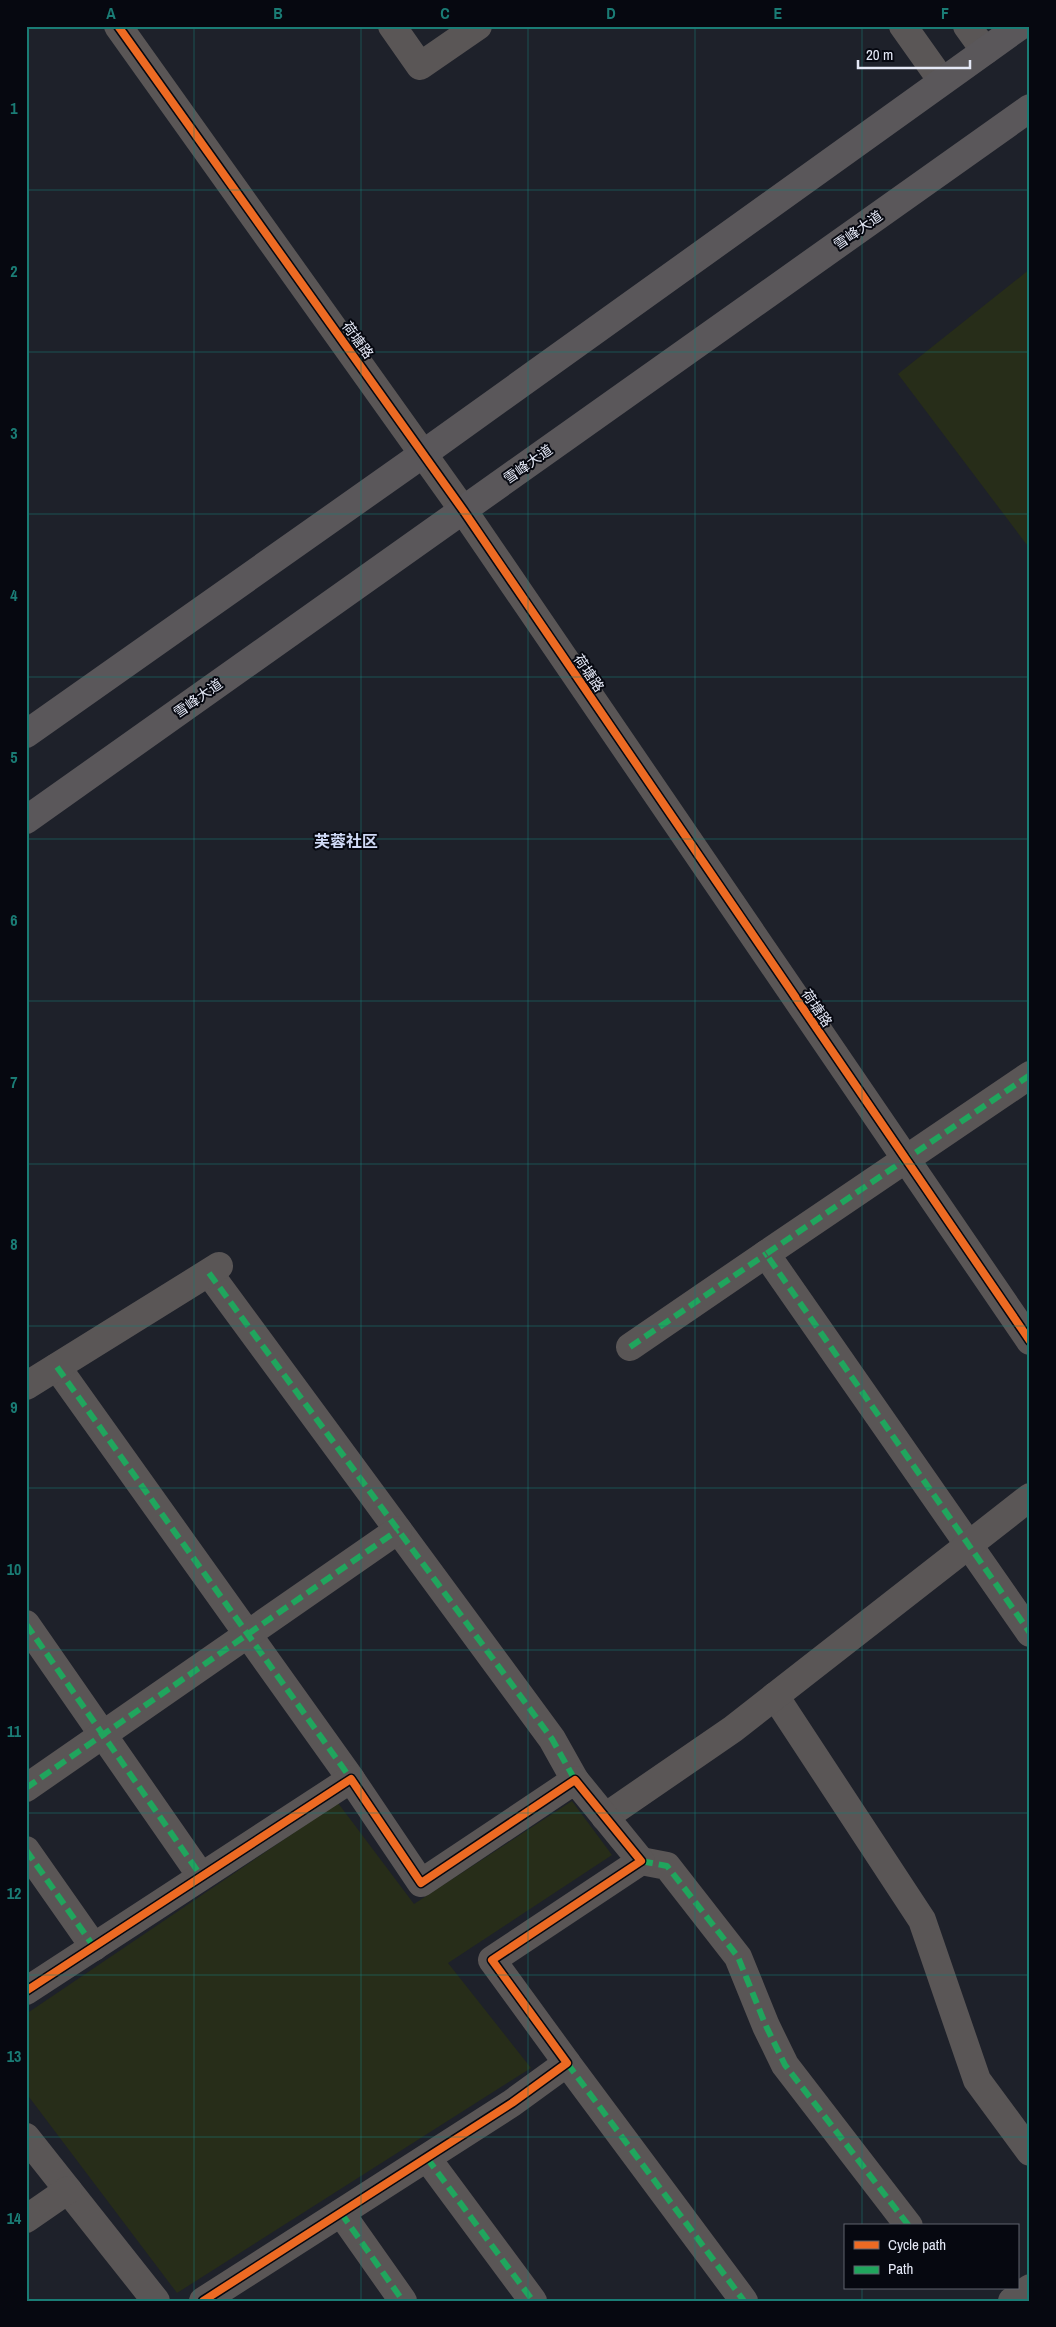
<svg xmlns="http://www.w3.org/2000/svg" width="1056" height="2327" font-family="'Archivo Narrow','Noto Sans SC',sans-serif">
	<rect width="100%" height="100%" fill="#1e212a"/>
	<!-- green -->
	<g fill="#272d19">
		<path d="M1030,269V549L898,374Z"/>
		<path d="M572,1801L612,1855L448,1963L531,2068L177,2293L26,2093V2014L338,1803L414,1904Z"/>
	</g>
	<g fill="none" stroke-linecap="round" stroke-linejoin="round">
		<!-- minor -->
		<g stroke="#5a5656" stroke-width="28">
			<path d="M118,26L463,510L1030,1341"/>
			<path d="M392,26L420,66L478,26"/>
			<path d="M903,26L942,81"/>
			<path d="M967,26L985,51"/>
			<path d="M1030,1075L766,1254L1030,1633"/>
			<path d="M209,1273L552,1739L575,1780"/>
			<path d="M630,1347L766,1254"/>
			<path d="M57,1367L351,1779"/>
			<path d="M26,1386L219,1266"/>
			<path d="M26,1624L201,1876"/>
			<path d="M775,1696L922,1920L977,2080L1030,2152"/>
			<path d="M26,1788L398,1530"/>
			<path d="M605,1817L733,1729L1030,1497"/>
			<path d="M26,1850L94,1947"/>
			<path d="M641,1861L667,1866L738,1957L766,2026L785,2065L909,2226"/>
			<path d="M26,1991L351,1779L421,1883L575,1780L641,1861L492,1960L567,2063L512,2103L203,2301"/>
			<path d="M567,2063L744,2301"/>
			<path d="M26,2137L156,2301"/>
			<path d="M427,2158L533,2301"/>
			<path d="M341,2213L403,2301"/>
			<path d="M26,2219L68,2190"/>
			<path d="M1012,2301L1030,2288"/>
		</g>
		<!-- major -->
		<g stroke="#5a575a" stroke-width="28">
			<path d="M26,734L423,454L1020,26"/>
			<path d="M26,820L1030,108"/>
		</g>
		<!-- quiet -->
		<g stroke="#20a55d" stroke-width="6" stroke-dasharray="12 6" stroke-linecap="butt">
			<path d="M1030,1075L766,1254L1030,1633"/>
			<path d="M209,1273L552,1739L575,1780"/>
			<path d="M630,1347L766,1254"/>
			<path d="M57,1367L351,1779"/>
			<path d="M26,1624L201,1876"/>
			<path d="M26,1788L398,1530"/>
			<path d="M26,1850L94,1947"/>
			<path d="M641,1861L667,1866L738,1957L766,2026L785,2065L909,2226"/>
			<path d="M567,2063L744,2301"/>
			<path d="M427,2158L533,2301"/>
			<path d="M341,2213L403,2301"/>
		</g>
		<!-- cycleway casing -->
		<g stroke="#060810" stroke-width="11">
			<g id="cycleway">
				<path d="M118,26L463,510L1030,1341"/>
				<path d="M26,1991L351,1779L421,1883L575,1780L641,1861L492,1960L567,2063L512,2103L203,2301"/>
			</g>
		</g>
		<!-- cycleway -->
		<use href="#cycleway" stroke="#ed6a23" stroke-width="8"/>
	</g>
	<!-- grid -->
	<path fill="none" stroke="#1a7c75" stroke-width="1" stroke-opacity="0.55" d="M194,26V2301M361,26V2301M528,26V2301M695,26V2301M862,26V2226M26,190H1030M26,352H1030M26,514H1030M26,677H1030M26,839H1030M26,1001H1030M26,1164H1030M26,1326H1030M26,1488H1030M26,1650H1030M26,1813H1030M26,1975H1030M26,2137H1030M862,2288V2301"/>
	<g text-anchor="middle" stroke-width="4" stroke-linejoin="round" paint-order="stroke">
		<!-- street labels -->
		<g font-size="14" fill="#e5e9f7" stroke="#060810">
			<text transform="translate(858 230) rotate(-35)" y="5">雪峰大道</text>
			<text transform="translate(358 340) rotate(54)" y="5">荷塘路</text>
			<text transform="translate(528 464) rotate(-35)" y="5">雪峰大道</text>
			<text transform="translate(589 673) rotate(56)" y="5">荷塘路</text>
			<text transform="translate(198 698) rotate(-35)" y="5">雪峰大道</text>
			<text transform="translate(817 1008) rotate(56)" y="5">荷塘路</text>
		</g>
		<!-- quarter labels -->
		<g font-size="16" font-weight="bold" fill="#cfd9f5" stroke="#060810">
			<text x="346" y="847">芙蓉社区</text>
		</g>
	</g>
	<!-- border -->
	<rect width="1056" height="2327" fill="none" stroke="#060810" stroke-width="55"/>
	<!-- legend -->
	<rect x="844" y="2224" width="175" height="65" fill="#060810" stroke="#5f626c"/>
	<rect x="854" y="2241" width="25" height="8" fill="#ed6a23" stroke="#5f626c"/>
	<text x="888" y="2250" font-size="15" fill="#e5e9f7">Cycle path</text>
	<rect x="854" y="2266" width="25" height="8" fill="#20a55d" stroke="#5f626c"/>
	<text x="888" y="2274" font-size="15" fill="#e5e9f7">Path</text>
	<!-- scale -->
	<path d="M858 60v8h112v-8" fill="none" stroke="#e5e9f7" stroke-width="2.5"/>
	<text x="866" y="60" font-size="15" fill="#e5e9f7" stroke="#060810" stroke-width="4" paint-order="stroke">20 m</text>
	<rect x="28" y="28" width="1000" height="2272" fill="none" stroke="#1a7c75" stroke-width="2"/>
	<g font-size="16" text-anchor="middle" font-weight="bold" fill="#1a7c75">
		<text x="111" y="19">A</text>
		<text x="278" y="19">B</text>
		<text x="445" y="19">C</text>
		<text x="611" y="19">D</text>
		<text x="778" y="19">E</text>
		<text x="945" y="19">F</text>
		<text x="14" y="114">1</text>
		<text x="14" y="277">2</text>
		<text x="14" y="439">3</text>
		<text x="14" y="601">4</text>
		<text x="14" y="763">5</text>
		<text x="14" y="926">6</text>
		<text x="14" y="1088">7</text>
		<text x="14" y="1250">8</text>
		<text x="14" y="1413">9</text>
		<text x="14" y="1575">10</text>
		<text x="14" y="1737">11</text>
		<text x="14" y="1899">12</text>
		<text x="14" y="2062">13</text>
		<text x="14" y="2224">14</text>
	</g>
</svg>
